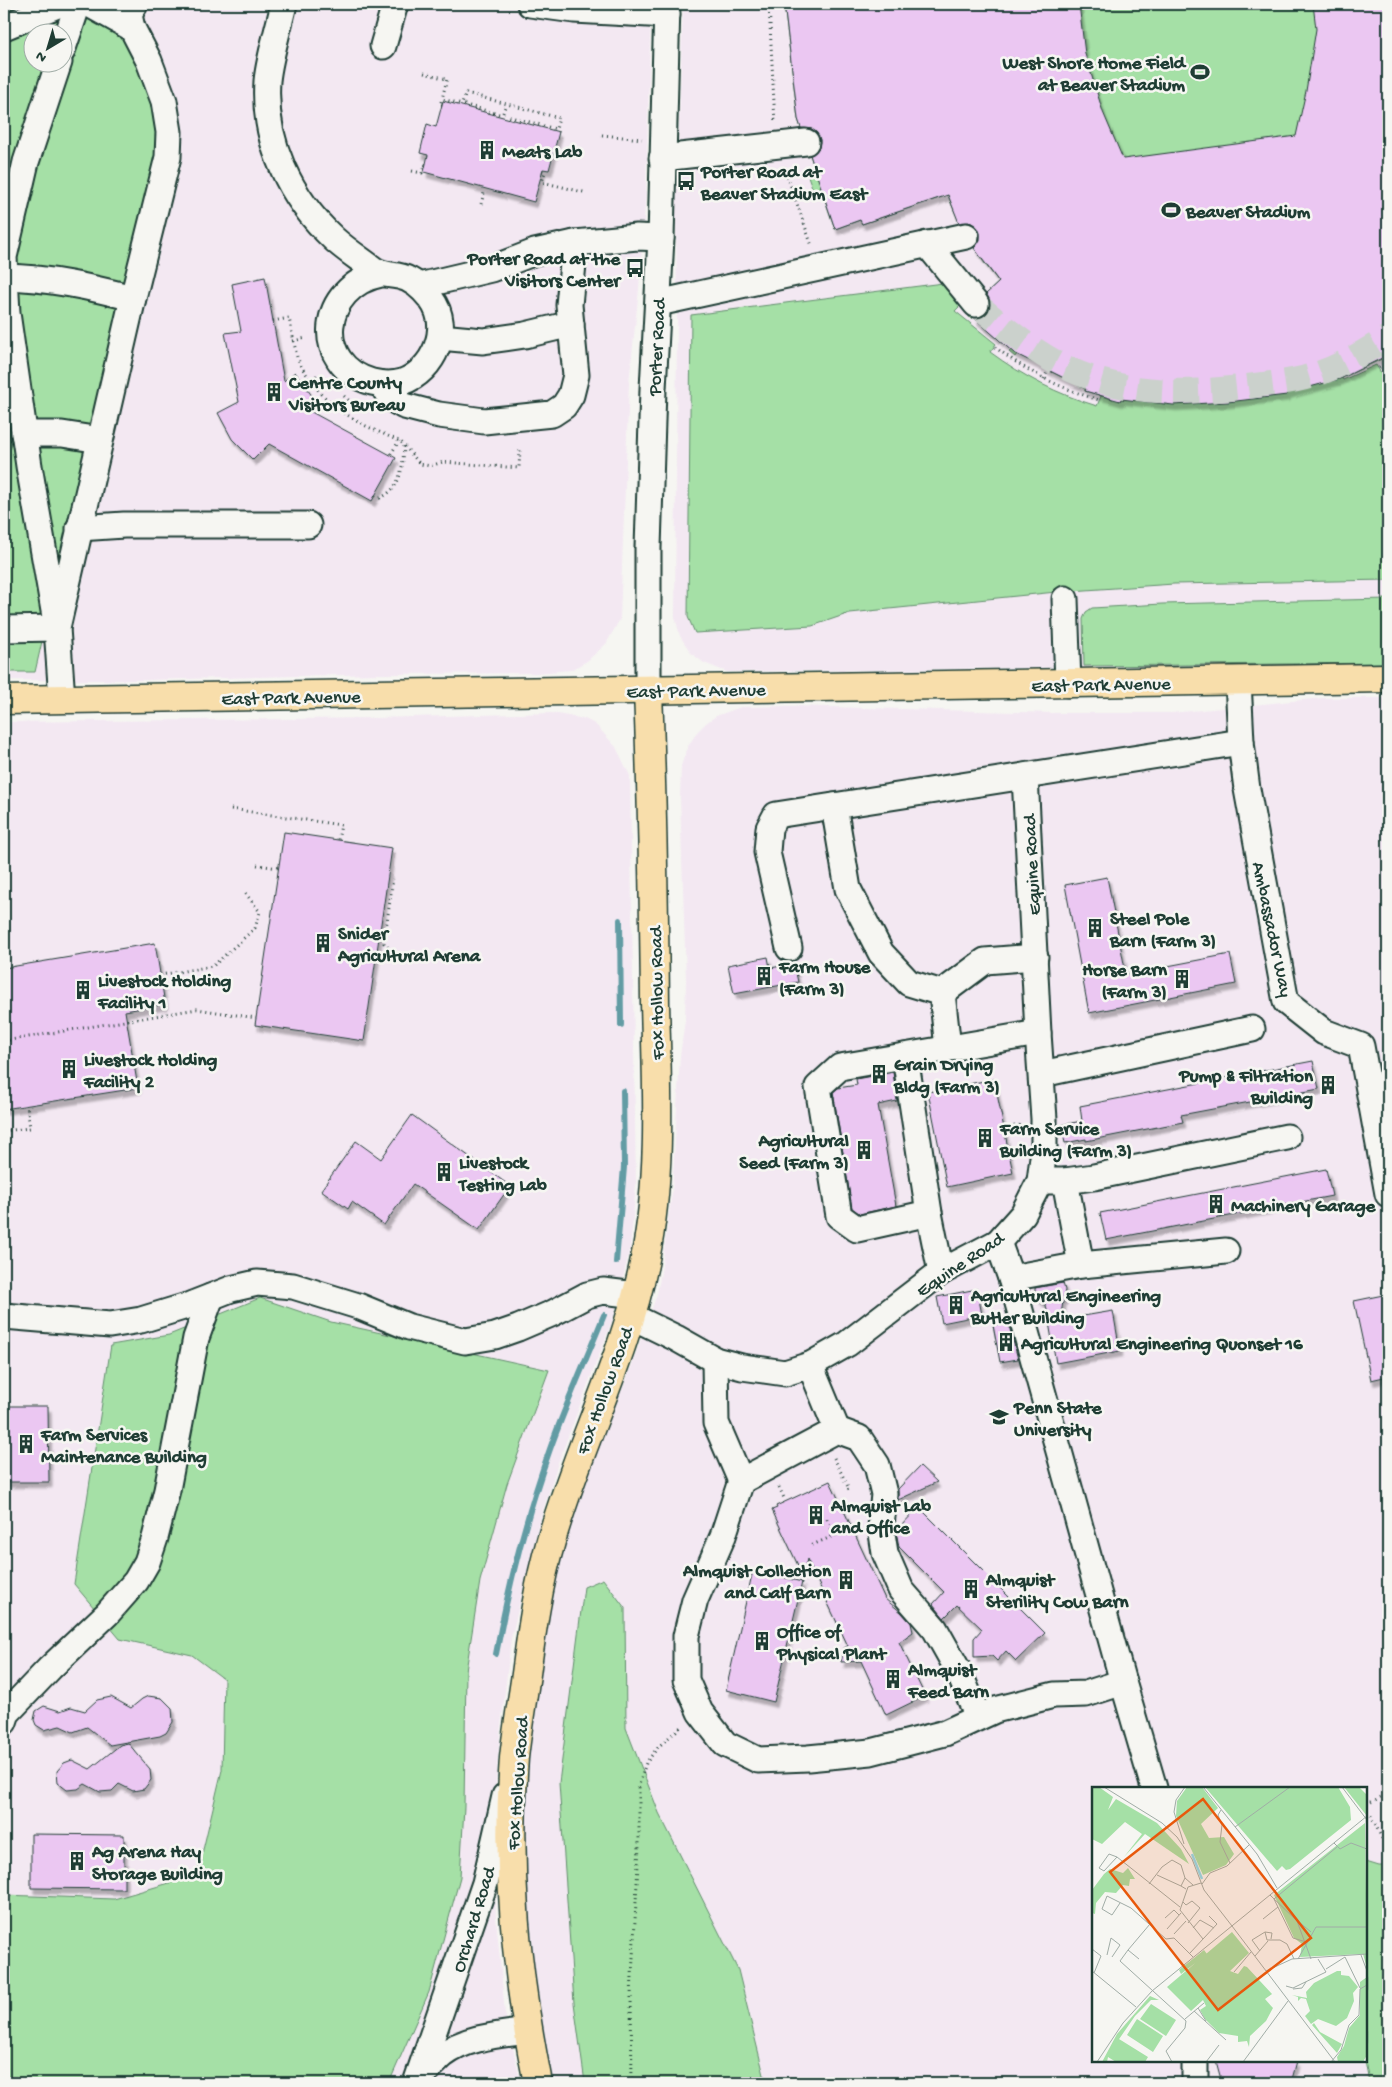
<svg xmlns="http://www.w3.org/2000/svg" width="1392" height="2087" font-family="'Gochi Hand',sans-serif">
	<defs>
		<filter id="shadow"><feDropShadow dx="3" dy="5.5" stdDeviation="1" flood-color="#0004"/></filter>
	</defs>
	<rect width="100%" height="100%" fill="#f6f6f2"/>
	<filter id="ink" filterUnits="userSpaceOnUse"><feTurbulence type="fractalNoise" baseFrequency=".02" numOctaves="2"/><feDisplacementMap in="SourceGraphic" scale="10" xChannelSelector="R" yChannelSelector="G"/><feConvolveMatrix kernelMatrix="1 2 1 2 8 2 1 2 1" color-interpolation-filters="sRGB"/></filter>
	<g filter="url(#ink)">
		<!-- built -->
		<g fill="#f3e8f2" fill-rule="evenodd">
			<path d="M4,4H651L646,190L639,289L629,383L620,619L606,644L587,661L571,670L536,673L379,674L145,680H4ZM32,32H62V62H32Z"/>
			<path d="M683,4H1388V663L727,672L704,663L691,653L680,636L675,617L677,317L676,209Z"/>
			<path d="M1323,698H1388V2083H550L529,1961L522,1790L534,1684L561,1550L593,1456L627,1378L657,1294L661,1272L672,1192L680,1056L685,1020L686,980L680,797L681,766L687,748L697,732L706,723L716,716L741,707L791,706L1054,713H1171ZM1093,1788H1366V2061H1093Z"/>
			<path d="M552,713L585,719L595,724L616,747L630,776L636,1184L630,1249L614,1316L558,1463L539,1523L511,1639L500,1735L493,1822L496,1918L505,2013L521,2083H4V722L376,718Z"/>
		</g>
		<!-- green -->
		<g fill="#a5e0a6" stroke="#628e6d" fill-rule="evenodd">
			<path d="M4,4H128L161,120L157,187L70,519L35,672H4ZM32,32H62V62H32Z"/>
			<path d="M784,4H1388V356L1342,378L1343,380L1376,365L1381,373L1388,368V580L1174,584L1056,592L850,613L812,626L695,633L688,617L691,315L943,283L960,306L955,311L996,344L990,352C1024,377 1057,394 1097,406L1101,396L1113,399L1085,391V389L1017,354L1015,357L1009,352L1011,350L973,317L971,319L966,313L999,282C977,255 960,228 948,195L862,224L860,220L835,229L821,188L813,190L808,176L816,173L798,119Z"/>
			<path d="M1388,599V663L1084,666L1083,619L1086,612L1092,608L1162,604Z"/>
			<path d="M260,1298L331,1322L549,1370L507,1484L480,1581L466,1671L464,1807L460,1877L429,1992L389,2083H4V1895L114,1899L197,1875L222,1770L224,1679L192,1655L120,1639L74,1584L111,1345L169,1335Z"/>
			<path d="M603,1579L625,1608L626,1728L659,1813L738,1970L766,2083H585L574,2003L559,1783L584,1587Z"/>
			<path d="M1366,1862L1379,1866H1388V2083H1369L1365,2061Z"/>
		</g>
		<g fill="none" stroke-linecap="round" stroke-linejoin="round">
			<!-- stream -->
			<g stroke="#629ca4" stroke-width="6">
				<path d="M620,920L621,1025"/>
				<path d="M616,1262L624,1167L623,1091"/>
				<path d="M496,1654C509,1584 526,1516 550,1449C566,1404 586,1360 604,1315"/>
			</g>
		</g>
		<!-- building -->
		<g fill="#ebc7f2" stroke="#1f3d34" filter="url(#shadow)">
			<path d="M784,4H1079L1085,54L1103,112L1123,159L1296,136L1306,91L1316,29L1313,4H1388V355L1340,379L1287,393V395L1228,402L1173,405L1121,399L1120,401L1085,391L1086,389L1014,353L974,318L985,315L989,310L990,301L986,294L999,282L974,248L980,240V233L977,227L970,222L959,223L948,195L862,224L860,220L835,229L810,155L819,148L820,140L817,133L812,129L801,128L798,119Z"/>
			<path d="M443,101L559,132L549,170L543,169L534,202L424,172L428,155L420,153L427,124L436,127Z"/>
			<path d="M265,277L284,381L295,372L315,400L304,408L396,458L372,501L269,444L253,460L232,439L218,413L239,402L225,333L241,331L232,284Z"/>
			<path d="M284,832L392,848L364,1041L255,1025Z"/>
			<path d="M1107,877L1126,974L1230,954L1236,984L1089,1013L1065,885Z"/>
			<path d="M155,943L165,1004L125,1011L138,1088L4,1109V968Z"/>
			<path d="M768,957L770,968L794,964L798,982L734,994L728,965Z"/>
			<path d="M1313,1061L1319,1089L1181,1115L1183,1122L1086,1141V1139L1065,1143L1061,1125L1082,1121L1080,1106Z"/>
			<path d="M893,1072L897,1101L878,1105L896,1206L860,1214L852,1208L833,1092L838,1088L857,1085L856,1079Z"/>
			<path d="M994,1079L1013,1173L947,1187L928,1092Z"/>
			<path d="M412,1115L510,1186L479,1230L413,1184L384,1225L352,1202L348,1209L321,1190L356,1141L381,1159Z"/>
			<path d="M1326,1169L1332,1196L1106,1240L1100,1213Z"/>
			<path d="M1063,1283L1065,1290L1060,1320L1113,1311L1120,1351L1056,1363L1046,1305L1037,1298L1035,1291V1288Z"/>
			<path d="M977,1289L982,1315L942,1323L937,1297Z"/>
			<path d="M1388,1294V1376L1371,1380L1354,1301Z"/>
			<path d="M1008,1322L1018,1359L1000,1362L993,1325Z"/>
			<path d="M4,1406H48L49,1482H4Z"/>
			<path d="M920,1466L937,1482L898,1500V1489Z"/>
			<path d="M830,1481L885,1599L901,1612L911,1623L913,1632L899,1642L925,1696L886,1715L861,1661L841,1662L844,1648L848,1646L807,1559L803,1576L772,1510L777,1508L776,1506Z"/>
			<path d="M919,1507L1045,1633L1016,1661L1006,1651L997,1661L992,1656L974,1657V1638L982,1629L957,1605L944,1618L933,1604L944,1592L899,1547L896,1531Z"/>
			<path d="M753,1570L802,1582L774,1702L726,1690Z"/>
			<path d="M148,1696L162,1698L172,1708L173,1722L166,1733L160,1736L110,1745L87,1727L73,1732L60,1726L44,1730L36,1725L34,1720L36,1711L44,1706L60,1711L71,1707L85,1711L97,1700L111,1697L131,1708L142,1699Z"/>
			<path d="M128,1743L150,1769L151,1780L144,1789L133,1791L119,1784L112,1791L100,1792L85,1784L78,1789L67,1790L58,1783L57,1771L64,1763L72,1760L90,1769L120,1745Z"/>
			<path d="M31,1834L124,1835V1889L31,1888Z"/>
			<path d="M1216,2061H1297L1291,2083H1222Z"/>
		</g>
		<g fill="none" stroke-linecap="round" stroke-linejoin="round">
			<!-- minor-tunnel -->
			<path stroke="#cbd1cc" stroke-width="25" stroke-dasharray="25 12" stroke-linecap="butt" d="M976,304C1005,328 1034,353 1069,369C1130,397 1193,394 1259,385C1273,383 1289,382 1304,378C1334,370 1362,354 1388,337"/>
			<!-- minor casing -->
			<g stroke="#1f3d34" stroke-width="29">
				<g id="minor">
					<path d="M284,4C279,26 269,59 267,81C263,142 290,198 334,239C346,250 360,259 373,269C382,275 388,274 398,276C411,278 423,289 431,299C453,328 434,371 402,382C392,385 381,384 372,382C311,365 320,286 381,274"/>
					<path d="M530,4L574,10L667,15"/>
					<path d="M4,27L60,4"/>
					<path d="M132,28L129,15L135,4"/>
					<path d="M383,46L395,4"/>
					<path d="M62,51L78,4"/>
					<path d="M59,62L26,162L4,257L7,313L29,466L57,628L62,699"/>
					<path d="M662,158L806,142"/>
					<path d="M927,244L976,304"/>
					<path d="M5,277C49,278 90,287 133,298"/>
					<path d="M419,286L491,269L535,252L575,243L637,237L661,238"/>
					<path d="M658,303L966,236"/>
					<path d="M440,337L483,341L525,335L571,324"/>
					<path d="M382,384L390,398L404,406L439,415L484,421L552,414L564,406L571,395L576,375L569,305L575,243"/>
					<path d="M24,434H62L100,440"/>
					<path d="M79,528L124,525H308"/>
					<path d="M1065,599L1068,684"/>
					<path d="M4,629L57,628L133,298L168,157L169,132L164,101L149,61L132,28L89,4"/>
					<path d="M1238,680L1241,742L1247,789L1286,1002L1324,1032L1361,1046L1388,1194"/>
					<path d="M648,691V548L653,389L661,238L667,4"/>
					<path d="M834,806L848,889L881,953L909,983L942,993L985,961L1035,957"/>
					<path d="M789,948L767,852L769,828L776,815L1241,742"/>
					<path d="M942,993L948,1048"/>
					<path d="M905,1056L929,1213"/>
					<path d="M1042,1074L1252,1029"/>
					<path d="M1040,1181H1065L1094,1177L1287,1137"/>
					<path d="M1065,1181L1081,1265L1226,1251"/>
					<path d="M998,1242L1011,1278L1123,1682L1154,1788"/>
					<path d="M941,1272L929,1213L857,1229L839,1216L818,1087L840,1067L1038,1033"/>
					<path d="M1011,1278L1081,1265"/>
					<path d="M4,1316L110,1325L141,1320L190,1305L231,1289L257,1283L293,1286L358,1306L409,1327L465,1341L495,1336L518,1328L553,1313L587,1295L603,1291L636,1295"/>
					<path d="M631,1316L676,1338L715,1360L742,1367L785,1373L810,1365L847,1344L941,1272L998,1242L1023,1214L1040,1181L1044,1149V1119L1038,1033L1025,776"/>
					<path d="M715,1360L716,1423L741,1481L837,1430L810,1365"/>
					<path d="M837,1430L859,1438L877,1465L884,1494L881,1527L885,1553L901,1590L935,1629L958,1670L978,1717"/>
					<path d="M741,1481L723,1536L695,1600L686,1636V1680L700,1712L725,1744L758,1760L808,1758L871,1752L945,1733L995,1710L1054,1695L1086,1694L1123,1682"/>
					<path d="M4,1722L7,1713L50,1668L107,1614L136,1581L147,1562L155,1538L167,1490L196,1338L211,1297"/>
					<path d="M1195,2061V2083"/>
					<path d="M420,2077C428,2070 435,2062 443,2055C466,2037 499,2035 527,2031"/>
					<path d="M416,2083L485,1883L505,1796"/>
				</g>
			</g>
			<!-- major casing -->
			<g stroke="#1f3d34" stroke-width="31">
				<g id="major">
					<path d="M4,700L1388,678"/>
					<path d="M538,2083C516,1974 506,1870 514,1758C517,1730 522,1702 526,1674C532,1629 538,1585 551,1541C578,1446 626,1356 645,1259C662,1175 657,1087 655,1003C654,899 652,795 648,691"/>
				</g>
			</g>
			<!-- path -->
			<g stroke="#1f3d34" stroke-width="3" stroke-dasharray="1 4" stroke-linecap="butt">
				<path d="M769,4L775,123"/>
				<path d="M424,73L447,79L442,99"/>
				<path d="M442,105H440L442,99L462,104"/>
				<path d="M503,113L506,104"/>
				<path d="M499,114L462,104L466,93L559,118L556,129L507,116"/>
				<path d="M602,135L642,139"/>
				<path d="M784,167L812,246"/>
				<path d="M412,171L422,173L424,164L426,165"/>
				<path d="M542,171L545,172L542,182L587,193"/>
				<path d="M481,204L484,193"/>
				<path d="M273,321L289,318L297,357L302,368L321,394L344,413L364,425L401,442L420,464L430,466L443,462L519,468L520,449"/>
				<path d="M293,341L306,338"/>
				<path d="M995,347C1027,372 1060,388 1099,400"/>
				<path d="M1379,368L1388,362"/>
				<path d="M1044,379L1048,370"/>
				<path d="M304,385L319,374"/>
				<path d="M344,396L353,404"/>
				<path d="M391,454L399,441"/>
				<path d="M375,496L380,498C401,489 403,467 404,446"/>
				<path d="M231,809L341,825L338,840"/>
				<path d="M257,865L279,868"/>
				<path d="M1387,865H1388"/>
				<path d="M391,951L384,943L393,879"/>
				<path d="M160,975L213,966L255,928L260,912L243,890"/>
				<path d="M4,1041L197,1009L256,1018"/>
				<path d="M1004,1128L1021,1125"/>
				<path d="M4,1131L30,1128L27,1105"/>
				<path d="M834,1458L849,1489L847,1490"/>
				<path d="M779,1487L784,1498"/>
				<path d="M827,1519L834,1535"/>
				<path d="M812,1545L857,1526"/>
				<path d="M1371,1802L1383,1796"/>
				<path d="M1371,1815L1385,1845"/>
				<path d="M632,2083L631,1995L639,1846V1785L646,1763L658,1747L683,1725"/>
			</g>
			<!-- minor -->
			<use href="#minor" stroke="#f6f6f2" stroke-width="25"/>
			<!-- major -->
			<use href="#major" stroke="#f8deab" stroke-width="28"/>
		</g>
	</g>
	<!-- icons -->
	<defs>
		<g id="stadium-bare" transform="scale(1.5)"><path d="M0-5a6.5 5 0 1 0 0 10a6.5 5 0 1 0 0-10ZM-3.5-1.8h7v3.6h-7Z" fill="#1f3d34" stroke="#f6f6f2" stroke-width="2.5" paint-order="stroke"/></g>
		<g id="building-bare" transform="scale(1.5)"><path d="M-4-6H4V6H1V3H-1V6H-4ZM-2.5-4.3h1.7v1.8h-1.7ZM.8-4.3h1.7v1.8H.8ZM-2.5-1h1.7V.8h-1.7ZM.8-1h1.7V.8H.8Z" fill="#1f3d34" stroke="#f6f6f2" stroke-width="2.5" paint-order="stroke"/></g>
		<g id="bus-bare" transform="scale(1.5)"><path d="M-5-6H5V4H4V6H2V4H-2V6H-4V4H-5ZM-3.5-4V0h7V-4ZM-3.5 1.2v1.5H-2V1.2ZM2 1.2v1.5H3.5V1.2Z" fill="#1f3d34" stroke="#f6f6f2" stroke-width="2.5" paint-order="stroke"/></g>
		<g id="university-bare" transform="scale(1.5)"><path d="M0-5L7-2L0 1L-7-2ZM-4 1L0 2.5L4 1V4Q0 6-4 4Z" fill="#1f3d34" stroke="#f6f6f2" stroke-width="2.5" paint-order="stroke"/></g>
	</defs>
	<g fill-rule="evenodd">
		<use href="#stadium-bare" x="1200" y="72"/>
		<use href="#building-bare" x="487" y="150"/>
		<use href="#bus-bare" x="686" y="181"/>
		<use href="#stadium-bare" x="1171" y="210"/>
		<use href="#bus-bare" x="635" y="268"/>
		<use href="#building-bare" x="274" y="392"/>
		<use href="#building-bare" x="1095" y="928"/>
		<use href="#building-bare" x="323" y="943"/>
		<use href="#building-bare" x="764" y="976"/>
		<use href="#building-bare" x="1182" y="979"/>
		<use href="#building-bare" x="83" y="990"/>
		<use href="#building-bare" x="69" y="1069"/>
		<use href="#building-bare" x="879" y="1074"/>
		<use href="#building-bare" x="1328" y="1085"/>
		<use href="#building-bare" x="985" y="1138"/>
		<use href="#building-bare" x="864" y="1150"/>
		<use href="#building-bare" x="444" y="1172"/>
		<use href="#building-bare" x="1216" y="1204"/>
		<use href="#building-bare" x="956" y="1305"/>
		<use href="#building-bare" x="1006" y="1342"/>
		<use href="#university-bare" x="999" y="1417"/>
		<use href="#building-bare" x="26" y="1444"/>
		<use href="#building-bare" x="816" y="1515"/>
		<use href="#building-bare" x="846" y="1580"/>
		<use href="#building-bare" x="971" y="1589"/>
		<use href="#building-bare" x="762" y="1641"/>
		<use href="#building-bare" x="893" y="1679"/>
		<use href="#building-bare" x="77" y="1861"/>
	</g>
	<g text-anchor="middle" stroke-width="5" stroke-linejoin="round" paint-order="stroke">
		<!-- poi labels -->
		<g font-size="19" font-weight="bold" fill="#1f3d34" stroke="#f6f6f2" text-anchor="start">
			<text x="1185" y="68" text-anchor="end">West Shore Home Field<tspan x="1185" dy="22">at Beaver Stadium</tspan></text>
			<text x="502" y="157">Meats Lab</text>
			<text x="701" y="177">Porter Road at<tspan x="701" dy="22">Beaver Stadium East</tspan></text>
			<text x="1186" y="217">Beaver Stadium</text>
			<text x="620" y="264" text-anchor="end">Porter Road at the<tspan x="620" dy="22">Visitors Center</tspan></text>
			<text x="289" y="388">Centre County<tspan x="289" dy="22">Visitors Bureau</tspan></text>
			<text x="1110" y="924">Steel Pole<tspan x="1110" dy="22">Barn (Farm 3)</tspan></text>
			<text x="338" y="939">Snider<tspan x="338" dy="22">Agricultural Arena</tspan></text>
			<text x="779" y="972">Farm House<tspan x="779" dy="22">(Farm 3)</tspan></text>
			<text x="1167" y="975" text-anchor="end">Horse Barn<tspan x="1167" dy="22">(Farm 3)</tspan></text>
			<text x="98" y="986">Livestock Holding<tspan x="98" dy="22">Facility 1</tspan></text>
			<text x="84" y="1065">Livestock Holding<tspan x="84" dy="22">Facility 2</tspan></text>
			<text x="894" y="1070">Grain Drying<tspan x="894" dy="22">Bldg (Farm 3)</tspan></text>
			<text x="1313" y="1081" text-anchor="end">Pump &amp; Filtration<tspan x="1313" dy="22">Building</tspan></text>
			<text x="1000" y="1134">Farm Service<tspan x="1000" dy="22">Building (Farm 3)</tspan></text>
			<text x="849" y="1146" text-anchor="end">Agricultural<tspan x="849" dy="22">Seed (Farm 3)</tspan></text>
			<text x="459" y="1168">Livestock<tspan x="459" dy="22">Testing Lab</tspan></text>
			<text x="1231" y="1211">Machinery Garage</text>
			<text x="971" y="1301">Agricultural Engineering<tspan x="971" dy="22">Butler Building</tspan></text>
			<text x="1021" y="1349">Agricultural Engineering Quonset 16</text>
			<text x="1014" y="1413">Penn State<tspan x="1014" dy="22">University</tspan></text>
			<text x="41" y="1440">Farm Services<tspan x="41" dy="22">Maintenance Building</tspan></text>
			<text x="831" y="1511">Almquist Lab<tspan x="831" dy="22">and Office</tspan></text>
			<text x="831" y="1576" text-anchor="end">Almquist Collection<tspan x="831" dy="22">and Calf Barn</tspan></text>
			<text x="986" y="1585">Almquist<tspan x="986" dy="22">Sterility Cow Barn</tspan></text>
			<text x="777" y="1637">Office of<tspan x="777" dy="22">Physical Plant</tspan></text>
			<text x="908" y="1675">Almquist<tspan x="908" dy="22">Feed Barn</tspan></text>
			<text x="92" y="1857">Ag Arena Hay<tspan x="92" dy="22">Storage Building</tspan></text>
		</g>
		<!-- street labels -->
		<g font-size="19" fill="#1f3d34" stroke="#f6f6f2">
			<text transform="translate(655 347) rotate(-87)" y="7">Porter Road</text>
			<text transform="translate(1101 683) rotate(-1)" y="7">East Park Avenue</text>
			<text transform="translate(696 689) rotate(-1)" y="7">East Park Avenue</text>
			<text transform="translate(291 696) rotate(-1)" y="7">East Park Avenue</text>
			<text transform="translate(1030 865) rotate(-93)" y="7">Equine Road</text>
			<text transform="translate(1274 929) rotate(78)" y="7">Ambassador Way</text>
			<text transform="translate(655 993) rotate(-91)" y="7">Fox Hollow Road</text>
			<text transform="translate(959 1263) rotate(-34)" y="7">Equine Road</text>
			<text transform="translate(603 1390) rotate(-70)" y="7">Fox Hollow Road</text>
			<text transform="translate(516 1783) rotate(-86)" y="7">Fox Hollow Road</text>
			<text transform="translate(472 1919) rotate(-73)" y="7">Orchard Road</text>
		</g>
	</g>
	<!-- overview -->
	<g transform="translate(1092 1787)">
		<rect width="275" height="275" fill="#f6f6f2"/>
		<path d="M0,0H7L21,10L16,23L24,12L65,36L89,62L97,77L53,47L32,70L50,47L33,35L10,57L0,52ZM95,0H110L126,21L109,37L117,51L132,50L142,67L134,78L111,88L84,29L85,14ZM113,0H246L258,20L259,33L198,82L194,83L190,79L185,84ZM252,0H267L275,8V29ZM273,36L275,181L271,167L208,170L210,157L202,151L182,108ZM36,81L43,92H38L37,99L31,98L24,106L13,105L4,116L3,127L0,126V103L12,87L18,82L31,86ZM140,145L157,166L138,184L146,187L152,179L155,180L180,207L173,212L181,221L174,234L158,249L157,260L155,254L146,255V249L127,246L113,232L108,223L114,219L111,213L99,224L75,200ZM112,163L115,167L89,187L87,183ZM245,184H249V188L257,189L266,200L261,206L262,214L255,231L244,239L226,232L219,237L213,229L218,224L214,212L209,211L206,214V210L200,208L215,211L214,205L222,196ZM275,190V268L271,275H246L245,270L252,259L257,241L268,228V195ZM58,209L67,213H59L43,229L23,258L27,252L56,270L53,275H24L16,270L15,275H10L25,247ZM59,217L84,233L74,249L48,232ZM45,232L71,249L61,265L35,248ZM222,236L228,245L250,257L245,266L220,238Z" fill="#a5e0a6"/>
		<path fill="none" stroke="#8edbee" stroke-width="2.5" d="M100,67L110,92"/>
		<path fill="none" stroke="#a0aca6" stroke-width="1" d="M12,0L70,36L85,50L100,72L112,103L140,139M111,0L165,67L185,101M250,0L275,33M129,23L126,28L130,38L128,55L138,76M143,40L198,0M242,56L248,62L259,56L275,62M92,57L82,25L84,13L93,0M25,70L17,67L7,81L12,84L25,70L88,120M65,88L89,99M109,96L96,100L88,123L111,152M57,97L70,80L80,73L89,78L93,91M110,97L118,86L135,79L157,58M94,102L89,99L93,91L101,98M178,108L205,134L219,172M91,115L94,118L100,114L108,121L96,136M28,116L20,128L10,122L15,109L39,121L74,152L82,151L101,170M73,131L82,123L87,128M171,132L186,120M207,135L219,145M140,139L243,275M101,141L108,133L122,141M75,142L89,126M82,147L94,134M179,152L180,146L173,145L175,153H188L195,157L202,172M214,155L201,151L182,112L245,60M0,162L9,169L2,186M36,163L28,174L94,234L93,241L74,264L80,275M168,164L160,153L173,145M98,166L125,137L117,129M15,168L19,151L28,158L20,170M269,168L275,184M163,169L176,154M47,172L36,163L58,137M206,172L224,140H275M234,182L253,170L268,201M0,184L44,220M174,184L200,172L275,167M142,185L159,165M194,199L201,201L234,185L226,172M201,202L210,201L214,195M106,221L114,234M102,224L134,253M93,232L112,216M5,275L31,236L60,204L275,29M114,275L127,258M151,275L196,214M239,275L249,263L257,238L267,228L268,202L275,198"/>
		<path fill="#e8590c" fill-opacity="0.15" stroke="#e8590c" stroke-width="2.5" d="M111,12L219,151L126,223L18,85Z"/>
		<rect width="275" height="275" fill="none" stroke="#1f3d34" stroke-width="2.5"/>
	</g>
	<!-- margin -->
	<rect width="1392" height="2087" fill="none" stroke="#f6f6f2" stroke-width="20"/>
	<rect x="10" y="10" width="1372" height="2067" fill="none" stroke="#1f3d34" stroke-width="2" filter="url(#ink)"/>
	<!-- north arrow -->
	<g transform="translate(48 48) rotate(218)"><circle r="24" fill="#f6f6f2" stroke="#a0aca6"/>
	<path d="M0-4L9 19L0 12L-9 19Z" fill="#1f3d34"/>
	<text y="-8" font-size="14" font-weight="bold" text-anchor="middle" fill="#1f3d34">N</text>
	</g>
</svg>
